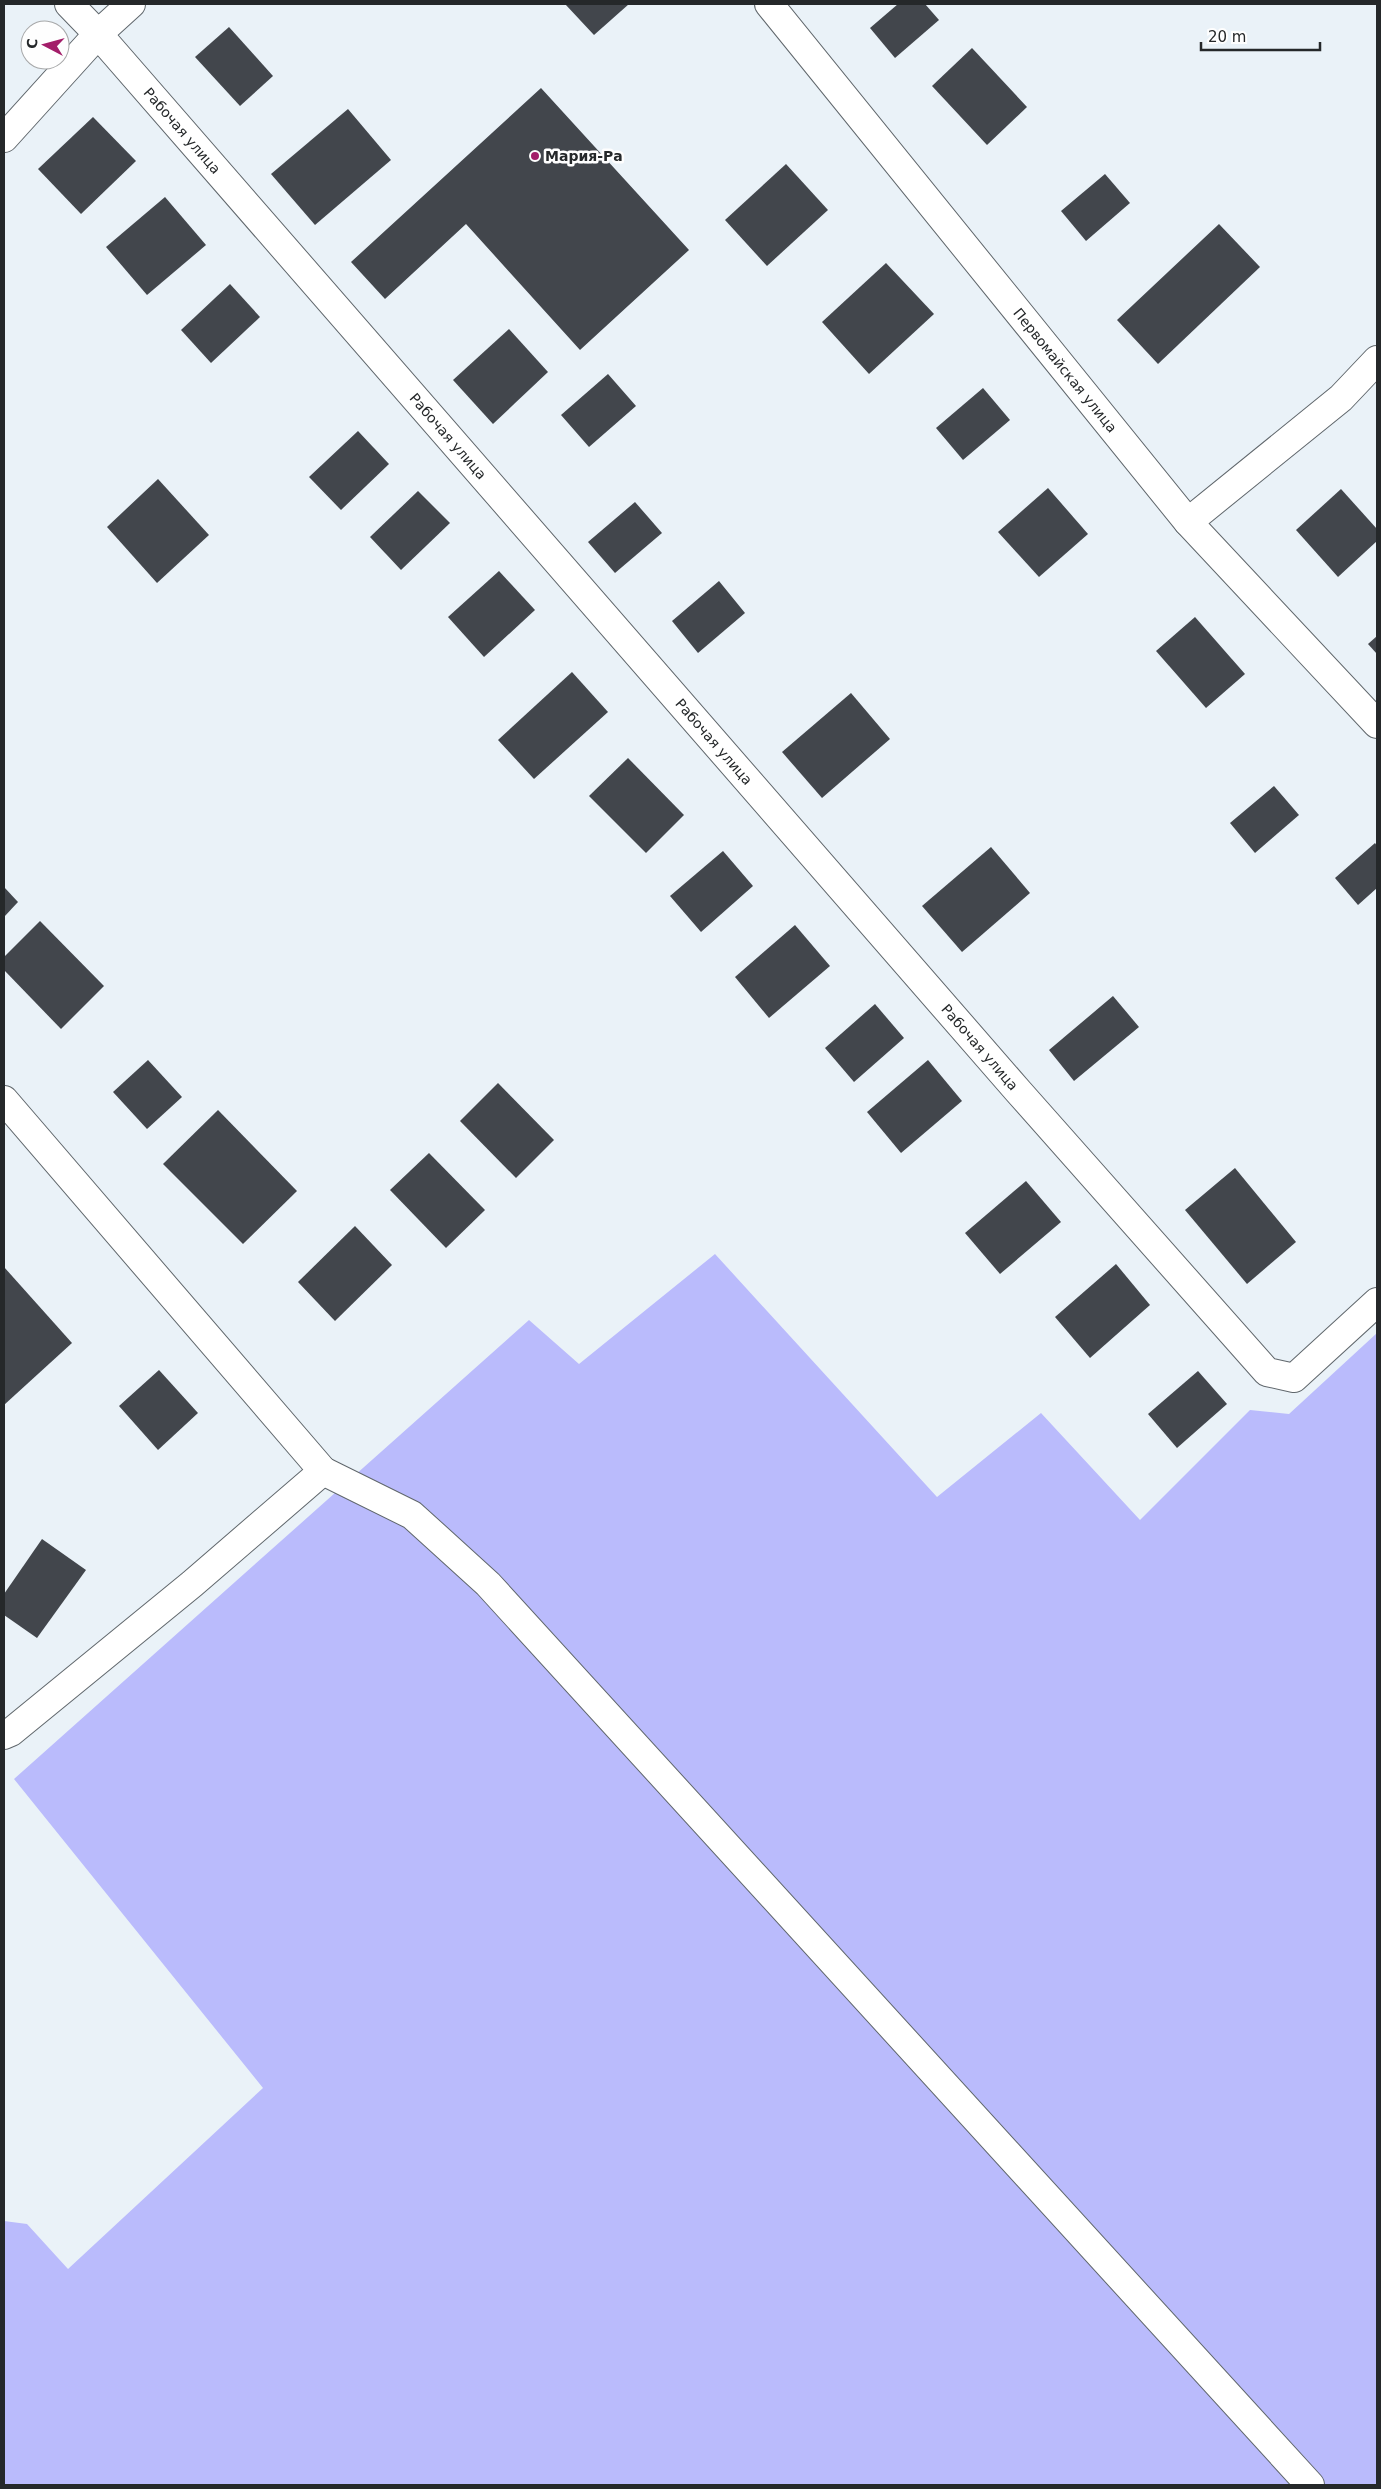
<svg xmlns="http://www.w3.org/2000/svg" width="1381" height="2489" font-family="'DejaVu Sans',sans-serif">
	<rect width="100%" height="100%" fill="#eaf2f8"/>
	<!-- green -->
	<path fill="#babbfc" d="M715,1254L937,1497L1041,1413L1140,1520L1250,1410L1289,1414L1377,1333V2485H4V2221L27,2224L68,2269L263,2088L14,1779L529,1320L579,1364Z"/>
	<!-- building -->
	<g fill="#42464c">
		<path d="M565,4H629L594,35Z"/>
		<path d="M898,4H925L939,20L895,58L870,28Z"/>
		<path d="M229,27L273,76L240,106L195,57Z"/>
		<path d="M972,48L1027,107L987,145L932,86Z"/>
		<path d="M541,88L689,250L580,350L466,224L385,299L351,262Z"/>
		<path d="M348,109L391,160L315,225L271,174Z"/>
		<path d="M93,117L136,161L81,214L38,169Z"/>
		<path d="M786,164L828,210L767,266L725,220Z"/>
		<path d="M1105,174L1130,203L1086,241L1061,211Z"/>
		<path d="M165,197L206,245L147,295L106,247Z"/>
		<path d="M1219,224L1260,267L1158,364L1117,320Z"/>
		<path d="M886,263L934,314L869,374L822,322Z"/>
		<path d="M230,284L260,317L211,363L181,330Z"/>
		<path d="M509,329L548,372L493,424L453,380Z"/>
		<path d="M608,374L636,406L589,447L561,415Z"/>
		<path d="M983,388L1010,420L963,460L936,428Z"/>
		<path d="M358,431L389,464L341,510L309,477Z"/>
		<path d="M158,479L209,535L157,583L107,527Z"/>
		<path d="M1048,488L1088,534L1039,577L998,532Z"/>
		<path d="M1341,489L1377,529V541L1338,577L1296,530Z"/>
		<path d="M418,491L450,523L401,570L370,537Z"/>
		<path d="M635,502L662,533L615,573L588,542Z"/>
		<path d="M499,571L535,610L484,657L448,617Z"/>
		<path d="M719,581L745,613L698,653L672,621Z"/>
		<path d="M1195,617L1245,674L1206,708L1156,651Z"/>
		<path d="M1377,636V654L1368,644Z"/>
		<path d="M572,672L608,712L534,779L498,740Z"/>
		<path d="M851,693L890,739L822,798L782,752Z"/>
		<path d="M628,758L684,815L646,853L589,796Z"/>
		<path d="M1274,786L1299,815L1255,853L1230,823Z"/>
		<path d="M1375,843L1377,846V888L1358,905L1335,878Z"/>
		<path d="M991,847L1030,893L962,952L922,906Z"/>
		<path d="M723,851L753,886L701,932L670,896Z"/>
		<path d="M4,887L18,902L4,917Z"/>
		<path d="M40,921L104,986L61,1029L4,970V957Z"/>
		<path d="M795,925L830,966L769,1018L735,977Z"/>
		<path d="M1113,996L1139,1027L1074,1081L1049,1050Z"/>
		<path d="M875,1004L904,1038L854,1082L825,1048Z"/>
		<path d="M148,1060L182,1097L147,1129L113,1092Z"/>
		<path d="M928,1060L962,1101L901,1153L867,1112Z"/>
		<path d="M498,1083L554,1140L516,1178L460,1121Z"/>
		<path d="M218,1110L297,1191L243,1244L163,1164Z"/>
		<path d="M429,1153L485,1210L446,1248L390,1190Z"/>
		<path d="M1235,1168L1296,1242L1247,1284L1185,1210Z"/>
		<path d="M1026,1181L1061,1222L1000,1274L965,1233Z"/>
		<path d="M355,1226L392,1265L335,1321L298,1282Z"/>
		<path d="M1116,1264L1150,1305L1090,1358L1055,1317Z"/>
		<path d="M4,1267L72,1343L4,1405Z"/>
		<path d="M159,1370L198,1413L158,1450L119,1406Z"/>
		<path d="M1198,1371L1227,1404L1177,1448L1148,1414Z"/>
		<path d="M42,1539L86,1570L37,1638L4,1615V1594Z"/>
	</g>
	<g fill="none" stroke-linecap="round" stroke-linejoin="round">
		<!-- street casing -->
		<g stroke="#60676c" stroke-width="30">
			<g id="street">
				<path id="s1" d="M69,4L98,34L1018,1091L1267,1372L1294,1378L1377,1302"/>
				<path id="s2" d="M769,4L1188,522L1377,724"/>
				<path d="M1188,522L1341,398L1377,360"/>
				<path d="M4,1100L323,1471L192,1584L11,1732L4,1735"/>
				<path d="M323,1471L412,1515L488,1584L1310,2485"/>
			</g>
		</g>
		<!-- secondary casing -->
		<g stroke="#60676c" stroke-width="30">
			<path id="secondary" d="M4,138L98,34L131,4"/>
		</g>
		<!-- street -->
		<use href="#street" stroke="#fff" stroke-width="28"/>
		<!-- secondary -->
		<use href="#secondary" stroke="#fff" stroke-width="28"/>
	</g>
	<!-- markers -->
	<circle fill="#a31d69" stroke="#fefefe" stroke-width="2" cx="535" cy="156" r="5"/>
	<g text-anchor="middle" stroke-width="5" stroke-linejoin="round" paint-order="stroke">
		<!-- street labels -->
		<g font-size="14" fill="#25282a" stroke="#fefefe">
			<text dy="5" stroke="none"><textPath href="#s1" startOffset="170">Рабочая улица</textPath></text>
			<text dy="5" stroke="none"><textPath href="#s2" startOffset="471">Первомайская улица</textPath></text>
			<text dy="5" stroke="none"><textPath href="#s1" startOffset="575">Рабочая улица</textPath></text>
			<text dy="5" stroke="none"><textPath href="#s1" startOffset="980">Рабочая улица</textPath></text>
			<text dy="5" stroke="none"><textPath href="#s1" startOffset="1385">Рабочая улица</textPath></text>
		</g>
		<!-- poi labels -->
		<g font-size="14" font-weight="bold" fill="#25282a" stroke="#fefefe" text-anchor="start">
			<text x="545" y="161">Мария-Ра</text>
		</g>
	</g>
	<!-- border -->
	<rect width="1381" height="2489" fill="none" stroke="#25282a" stroke-width="10"/>
	<!-- north arrow -->
	<g transform="translate(45 45) rotate(276)"><circle r="24" fill="#fefefe" stroke="#a7a8a9"/>
	<path d="M0-4L9 19L0 12L-9 19Z" fill="#a31d69"/>
	<text y="-8" font-size="14" font-weight="bold" text-anchor="middle" fill="#25282a">С</text>
	</g>
	<!-- scale -->
	<path d="M1201 42v8h119v-8" fill="none" stroke="#25282a" stroke-width="2.5"/>
	<text x="1208" y="42" font-size="15" fill="#25282a" stroke="#fefefe" stroke-width="4" paint-order="stroke">20 m</text>
</svg>
